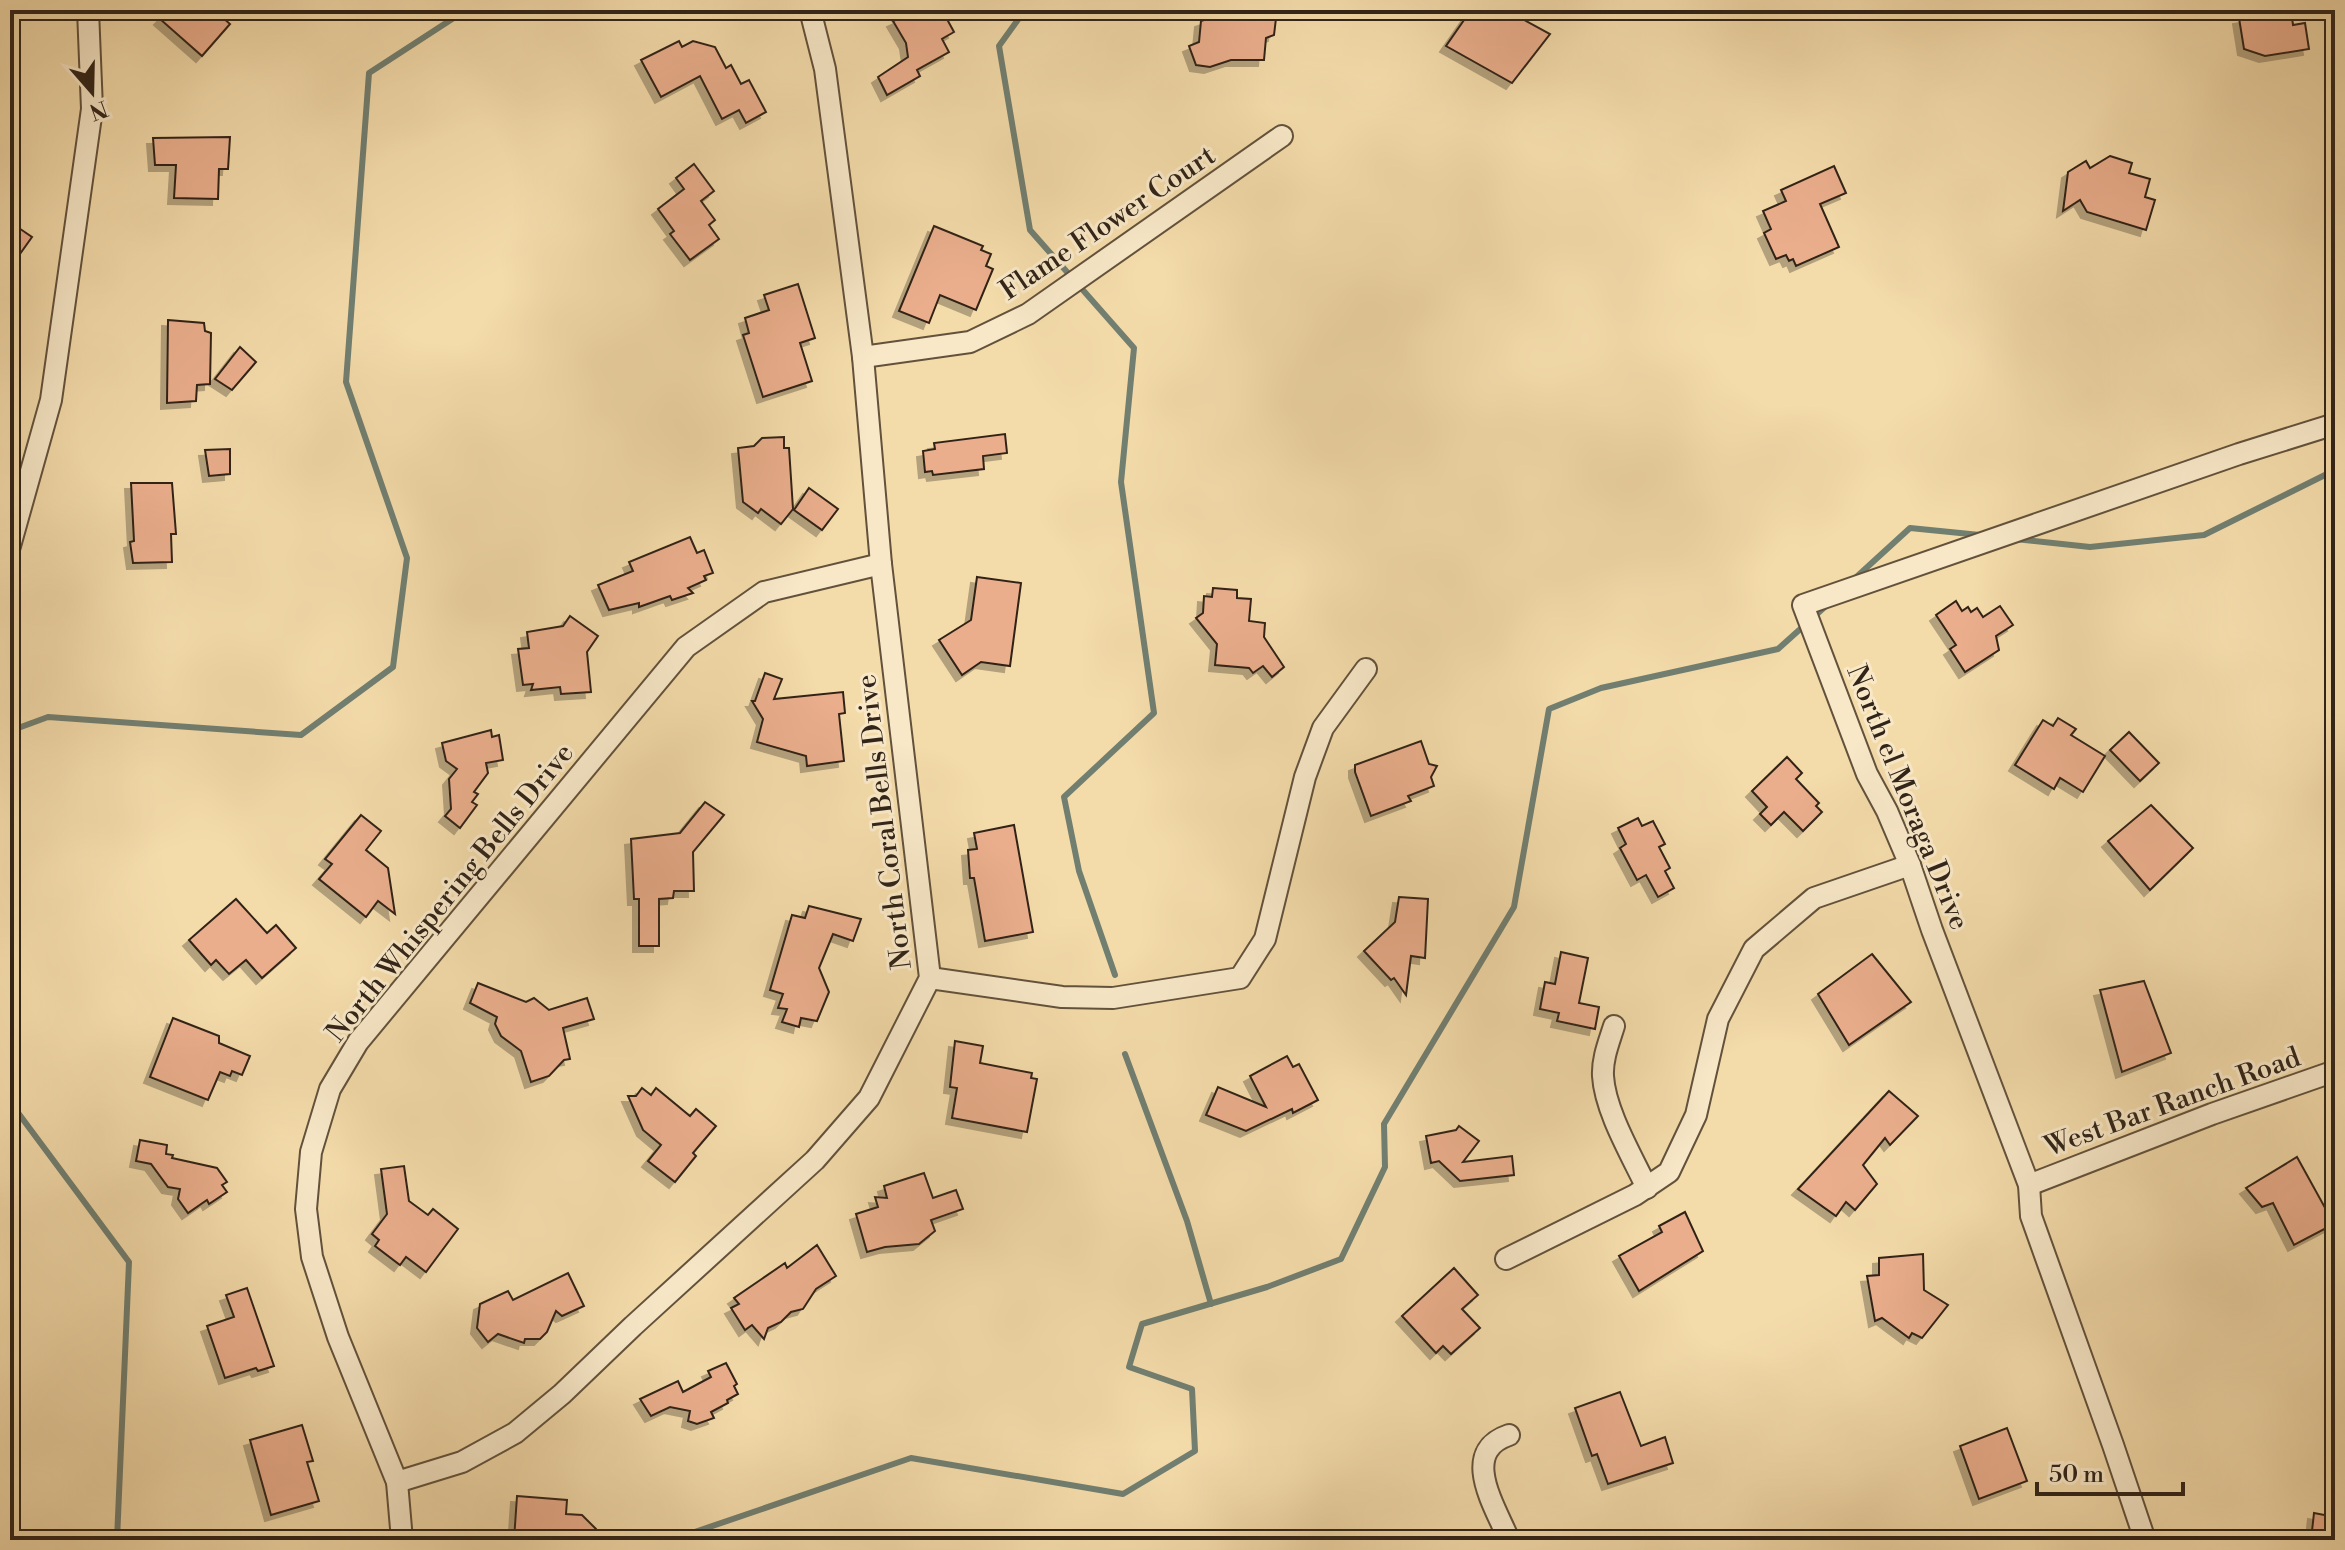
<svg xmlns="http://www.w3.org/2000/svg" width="2345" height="1550" font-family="'Libre Bodoni',serif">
	<defs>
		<filter id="shadow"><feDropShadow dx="-6" dy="6" stdDeviation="0" flood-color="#0004"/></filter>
	</defs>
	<rect width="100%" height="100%" fill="#f4dbaa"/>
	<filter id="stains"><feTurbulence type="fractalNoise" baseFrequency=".0025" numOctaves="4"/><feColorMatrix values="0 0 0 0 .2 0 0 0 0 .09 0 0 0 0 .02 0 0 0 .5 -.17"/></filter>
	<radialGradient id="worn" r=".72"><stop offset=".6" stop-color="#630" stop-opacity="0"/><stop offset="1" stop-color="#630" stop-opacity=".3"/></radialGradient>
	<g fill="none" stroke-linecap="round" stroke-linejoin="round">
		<!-- stream -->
		<g stroke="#717f71" stroke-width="6">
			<path d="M1025,10L999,46L1030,230L1134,348L1121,482L1154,713L1064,797L1079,871L1115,975"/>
			<path d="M2015,539L2090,547L2204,535L2335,470"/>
			<path d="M1852,581L1910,528L1980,535"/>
			<path d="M10,731L48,717L301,735L393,667L407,558L346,382L369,73L466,10"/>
			<path d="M1125,1054L1187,1221L1211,1304"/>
			<path d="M10,1102L129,1262L117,1540"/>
			<path d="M682,1540L686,1535L911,1458L1123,1494L1195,1451L1192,1389L1129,1367L1142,1324L1267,1287L1341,1259L1385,1167L1384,1124L1514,907L1549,709L1601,688L1778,649L1827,605"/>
		</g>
	</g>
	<!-- building -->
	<g fill="#eaae8c" stroke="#312418" stroke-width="2" filter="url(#shadow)">
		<path d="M169,10H214L230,24L202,56L160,19Z"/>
		<path d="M895,10H942L954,32L942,39L949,52L917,70L920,76L887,95L878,77L908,57L906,43L893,21L900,18Z"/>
		<path d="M1252,10H1277L1274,35L1266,38L1264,60H1231L1210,67L1196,65L1189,46L1199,42L1201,21L1232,11L1252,13Z"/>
		<path d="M1471,10H1506L1550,34L1512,83L1446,46Z"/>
		<path d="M2291,10L2293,25L2305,23L2309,49L2265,56L2244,49L2239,18Z"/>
		<path d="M679,41L682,47L693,41L715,47L726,68L731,65L741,84L749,80L766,112L746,123L739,110L722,119L700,76L661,97L641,60Z"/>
		<path d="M230,137L228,169H219L218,199L174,198L176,165H155L153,138Z"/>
		<path d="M2110,156L2132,163L2129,173L2150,179L2145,197L2155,200L2146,230L2087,212L2080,200L2063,211L2068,172L2086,161L2090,168Z"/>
		<path d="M694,164L714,191L701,201L715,220L709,225L719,239L690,260L670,234L674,231L658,209L684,189L676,178Z"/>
		<path d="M1834,166L1846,193L1820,204L1839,247L1796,266L1793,259L1789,261L1786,255L1776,259L1764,233L1771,229L1763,211L1786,201L1781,190Z"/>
		<path d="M10,222L32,237L10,268Z"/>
		<path d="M934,226L983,246L981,250L991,254L986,266L993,269L976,310L940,295L929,323L899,311Z"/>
		<path d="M798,284L815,338L800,343L812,381L763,397L743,335L749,333L745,318L769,310L764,295Z"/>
		<path d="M168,320L204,323L205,331L211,333L210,384L197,385L196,401L167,403Z"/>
		<path d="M240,347L256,362L232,390L215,379Z"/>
		<path d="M1005,434L1007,453L983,456L984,469L933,475L932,471L925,472L923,451L935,449L934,443Z"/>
		<path d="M784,437V448H789L793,509L781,524L761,509L758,513L743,502L738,448L754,446L762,438Z"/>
		<path d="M230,449V474L209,476L205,450Z"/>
		<path d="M131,483H172L176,534H171L172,562L133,563L130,542L134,541Z"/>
		<path d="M809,488L838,509L822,530L794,510Z"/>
		<path d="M690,537L697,553L704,550L713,573L704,576L706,580L688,588L693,593L672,600L670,596L639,607V603L609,610L598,585L633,571L629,562Z"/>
		<path d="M977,577L1021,583L1010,666L981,662L962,675L939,640L971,620Z"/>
		<path d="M1213,588L1237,590V598L1251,599L1249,621L1265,623L1264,637L1284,667L1272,677L1263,666L1253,673L1249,668L1215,665L1217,644L1196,618L1203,613L1204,596L1212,597Z"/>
		<path d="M1956,601L1962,611L1968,607L1971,612L1977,608L1983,617L2000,606L2013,625L1996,636L1999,650L1965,672L1950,649L1956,645L1936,615Z"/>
		<path d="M570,616L598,636L587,652L591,692L561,694L560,687L531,690L533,684L523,685L518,649L529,648L527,632L563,626Z"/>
		<path d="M765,673L782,679L774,699L843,692L845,713L839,714L844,761L807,766L806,756L757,742L763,719L752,701H755Z"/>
		<path d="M2058,718L2076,729L2071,735L2105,756L2083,792L2060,778L2054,789L2015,765L2043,720L2053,726Z"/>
		<path d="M491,730L492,737L499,735L503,760L486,763L488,773L474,792L478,794L472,802L477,805L460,828L445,816L451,809L449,779L457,769L446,761L442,743Z"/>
		<path d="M2129,732L2159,763L2140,781L2110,750Z"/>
		<path d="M1421,741L1429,764L1437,766L1431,777L1434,786L1408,796L1411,801L1371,816L1355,772V765Z"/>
		<path d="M1787,757L1802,773L1796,779L1819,803L1816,806L1822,812L1803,831L1784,812L1771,825L1760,814L1767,807L1752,791Z"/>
		<path d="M705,802L724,815L693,852L694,891H674L673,898L659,899V946H639V899H634L631,839L680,833Z"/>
		<path d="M2151,805L2193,848L2150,890L2108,841Z"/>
		<path d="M361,815L381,831L366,850L388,868L395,914L378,901L366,917L319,879L332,864L325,859Z"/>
		<path d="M1638,818L1642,826L1653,821L1665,844L1659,847L1670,868L1665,871L1674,888L1658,897L1646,875L1637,880L1620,848L1626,844L1618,828Z"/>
		<path d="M1014,825L1033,932L985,941L974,878H970L968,850L977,849L974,833Z"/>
		<path d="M1399,897L1428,899L1425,958L1411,956L1406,995L1394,978L1391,980L1364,951L1395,922Z"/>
		<path d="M236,899L267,933L276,925L296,948L262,978L246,960L229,974L216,960L211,965L189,940Z"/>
		<path d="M809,906L861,919L853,941L833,934L819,968L829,992L817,1021L801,1018L799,1027L782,1022L787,1009L778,1008L783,994L770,990L792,915L805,918Z"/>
		<path d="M1561,952L1588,958L1579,1003L1599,1007L1595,1029L1557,1021L1559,1013L1540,1009L1545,982L1555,984Z"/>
		<path d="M1872,954L1911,1002L1849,1045L1818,994Z"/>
		<path d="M2144,981L2171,1053L2122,1072L2100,990Z"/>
		<path d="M478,983L526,1002L534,998L549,1010L587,998L594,1019L563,1028L570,1059L564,1060L549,1076L531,1082L521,1051L501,1036L495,1024L497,1017L470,1003Z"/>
		<path d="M173,1018L219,1036V1043L250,1056L242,1075L232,1071L230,1076L220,1072L208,1100L150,1077Z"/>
		<path d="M955,1041L983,1046L980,1063L1032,1073L1031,1078L1037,1079L1027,1132L952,1118L957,1088L950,1087Z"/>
		<path d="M1287,1056L1293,1067L1299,1064L1318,1100L1293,1113L1292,1109L1246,1131L1206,1115L1218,1087L1266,1107L1250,1076Z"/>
		<path d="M642,1088L651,1095L656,1088L690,1116L696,1109L716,1126L693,1153L696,1156L675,1182L648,1161L661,1145L643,1130L628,1096H636Z"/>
		<path d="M1889,1091L1918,1116L1890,1145L1885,1138L1863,1165L1877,1184L1855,1210L1846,1202L1836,1216L1798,1189Z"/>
		<path d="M1459,1126L1479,1141L1463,1162L1512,1156L1514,1175L1460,1181L1439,1161L1431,1163L1426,1136L1456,1130Z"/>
		<path d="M140,1140L167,1145L166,1154L173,1155L172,1158L217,1168L227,1182L222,1185L227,1192L209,1204L207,1200L188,1213L178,1199L180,1189L168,1187L151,1164L136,1161Z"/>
		<path d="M2297,1157L2334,1224L2294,1245L2273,1203L2262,1207L2246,1188Z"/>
		<path d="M404,1166L409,1201L428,1215L433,1209L458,1229L426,1272L406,1257L400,1265L375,1246L379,1240L372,1234L387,1214L381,1169Z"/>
		<path d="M924,1173L933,1198L956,1190L963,1209L931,1220L935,1231L919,1244L885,1247L867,1252L856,1214L878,1207L875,1197L887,1198L884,1186Z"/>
		<path d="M1685,1212L1703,1251L1639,1291L1619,1256L1662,1232L1659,1226Z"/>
		<path d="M817,1245L836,1276L816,1289L803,1309L791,1312L781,1322L768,1328L764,1339L752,1325L745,1330L731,1308L739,1304L734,1298L785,1263L787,1268Z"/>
		<path d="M1923,1254L1924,1290L1948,1305L1922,1338L1912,1333L1909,1338L1882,1318L1875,1321L1867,1276L1879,1275V1258Z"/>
		<path d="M1454,1268L1478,1295L1462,1309L1480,1328L1451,1354L1443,1346L1436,1353L1402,1316Z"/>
		<path d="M568,1273L584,1306L562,1316L556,1311L547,1332L540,1339H525L524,1343L498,1334L488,1342L477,1328L480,1304L508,1291L513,1300Z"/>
		<path d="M247,1288L274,1366L258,1371L256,1368L225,1378L207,1326L234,1317L226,1295Z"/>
		<path d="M726,1363L737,1384L734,1386L738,1394L727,1400L728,1403L711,1412L714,1418L697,1424L688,1421L690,1411L670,1407L651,1416L640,1399L678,1381L683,1392L711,1377L708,1371Z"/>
		<path d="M1620,1392L1641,1446L1665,1437L1673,1463L1608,1484L1597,1454L1592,1456L1575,1408Z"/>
		<path d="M302,1425L313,1461L307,1462L319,1501L271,1515L250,1440Z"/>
		<path d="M2007,1428L2027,1481L1979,1499L1960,1446Z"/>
		<path d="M517,1496L567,1500L566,1514L582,1515L596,1529L595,1540H514Z"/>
		<path d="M2314,1513L2335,1517V1540H2311Z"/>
	</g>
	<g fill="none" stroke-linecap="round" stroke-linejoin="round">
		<!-- minor casing -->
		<g stroke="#62523c" stroke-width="24">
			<g id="minor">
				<path d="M863,357L970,342L1028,314L1282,136"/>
				<path d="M10,546L51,400L92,109L88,10"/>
				<path d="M930,978L1062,997L1113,998L1240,978L1265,939L1305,777L1323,728L1366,669"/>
				<path d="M1614,1026C1609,1042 1602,1059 1603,1076C1605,1111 1632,1156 1647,1188"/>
				<path d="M2029,1185L2212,1114L2335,1071"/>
				<path d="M1506,1259L1635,1195L1669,1172L1696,1115L1718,1019L1754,949L1814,898L1910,865"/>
				<path d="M397,1482L462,1462L515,1433L562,1394L633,1326L815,1160L869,1098L930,978L881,564L863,357L825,69L810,10"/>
				<path d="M402,1540L397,1482L338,1337L312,1257L306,1209L311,1152L330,1089L358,1042L686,647L764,592L881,564"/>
				<path d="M1509,1540C1495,1506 1459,1452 1509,1435"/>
				<path d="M2145,1540L2113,1445L2031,1216L2029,1185L1932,930L1910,865L1887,811L1867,774L1803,605L2239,454L2335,424"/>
			</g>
		</g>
		<!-- minor -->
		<use href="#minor" stroke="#f8e8c8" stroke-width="20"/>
	</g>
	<g text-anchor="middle" stroke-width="6" stroke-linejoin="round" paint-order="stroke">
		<!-- street labels -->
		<g font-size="28" fill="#312418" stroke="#f8e8c8">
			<text transform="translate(1107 222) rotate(-34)" y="10">Flame Flower Court</text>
			<text transform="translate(1909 797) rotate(68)" y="10">North el Moraga Drive</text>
			<text transform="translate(883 822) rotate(-97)" y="10">North Coral Bells Drive</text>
			<text transform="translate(449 892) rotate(-51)" y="10">North Whispering Bells Drive</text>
			<text transform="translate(2172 1101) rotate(-20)" y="10">West Bar Ranch Road</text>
		</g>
	</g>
	<!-- margin -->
	<rect width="2345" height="1550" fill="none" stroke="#f4dbaa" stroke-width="40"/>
	<rect x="12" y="12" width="2321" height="1526" fill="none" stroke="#312418" stroke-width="4"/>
	<rect x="20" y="20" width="2305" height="1510" fill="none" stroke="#312418" stroke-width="2"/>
	<!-- north arrow -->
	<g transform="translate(92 92) rotate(160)" stroke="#f8e8c8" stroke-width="6" paint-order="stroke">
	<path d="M0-6L14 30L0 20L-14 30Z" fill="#312418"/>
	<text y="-12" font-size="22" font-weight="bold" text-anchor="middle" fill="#312418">N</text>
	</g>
	<!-- scale -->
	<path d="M2037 1482v12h146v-12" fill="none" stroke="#312418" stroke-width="4"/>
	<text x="2049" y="1482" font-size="24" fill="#312418" stroke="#f8e8c8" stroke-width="6" paint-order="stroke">50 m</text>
	<rect width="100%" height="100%" filter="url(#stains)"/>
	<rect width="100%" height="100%" fill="url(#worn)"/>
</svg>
